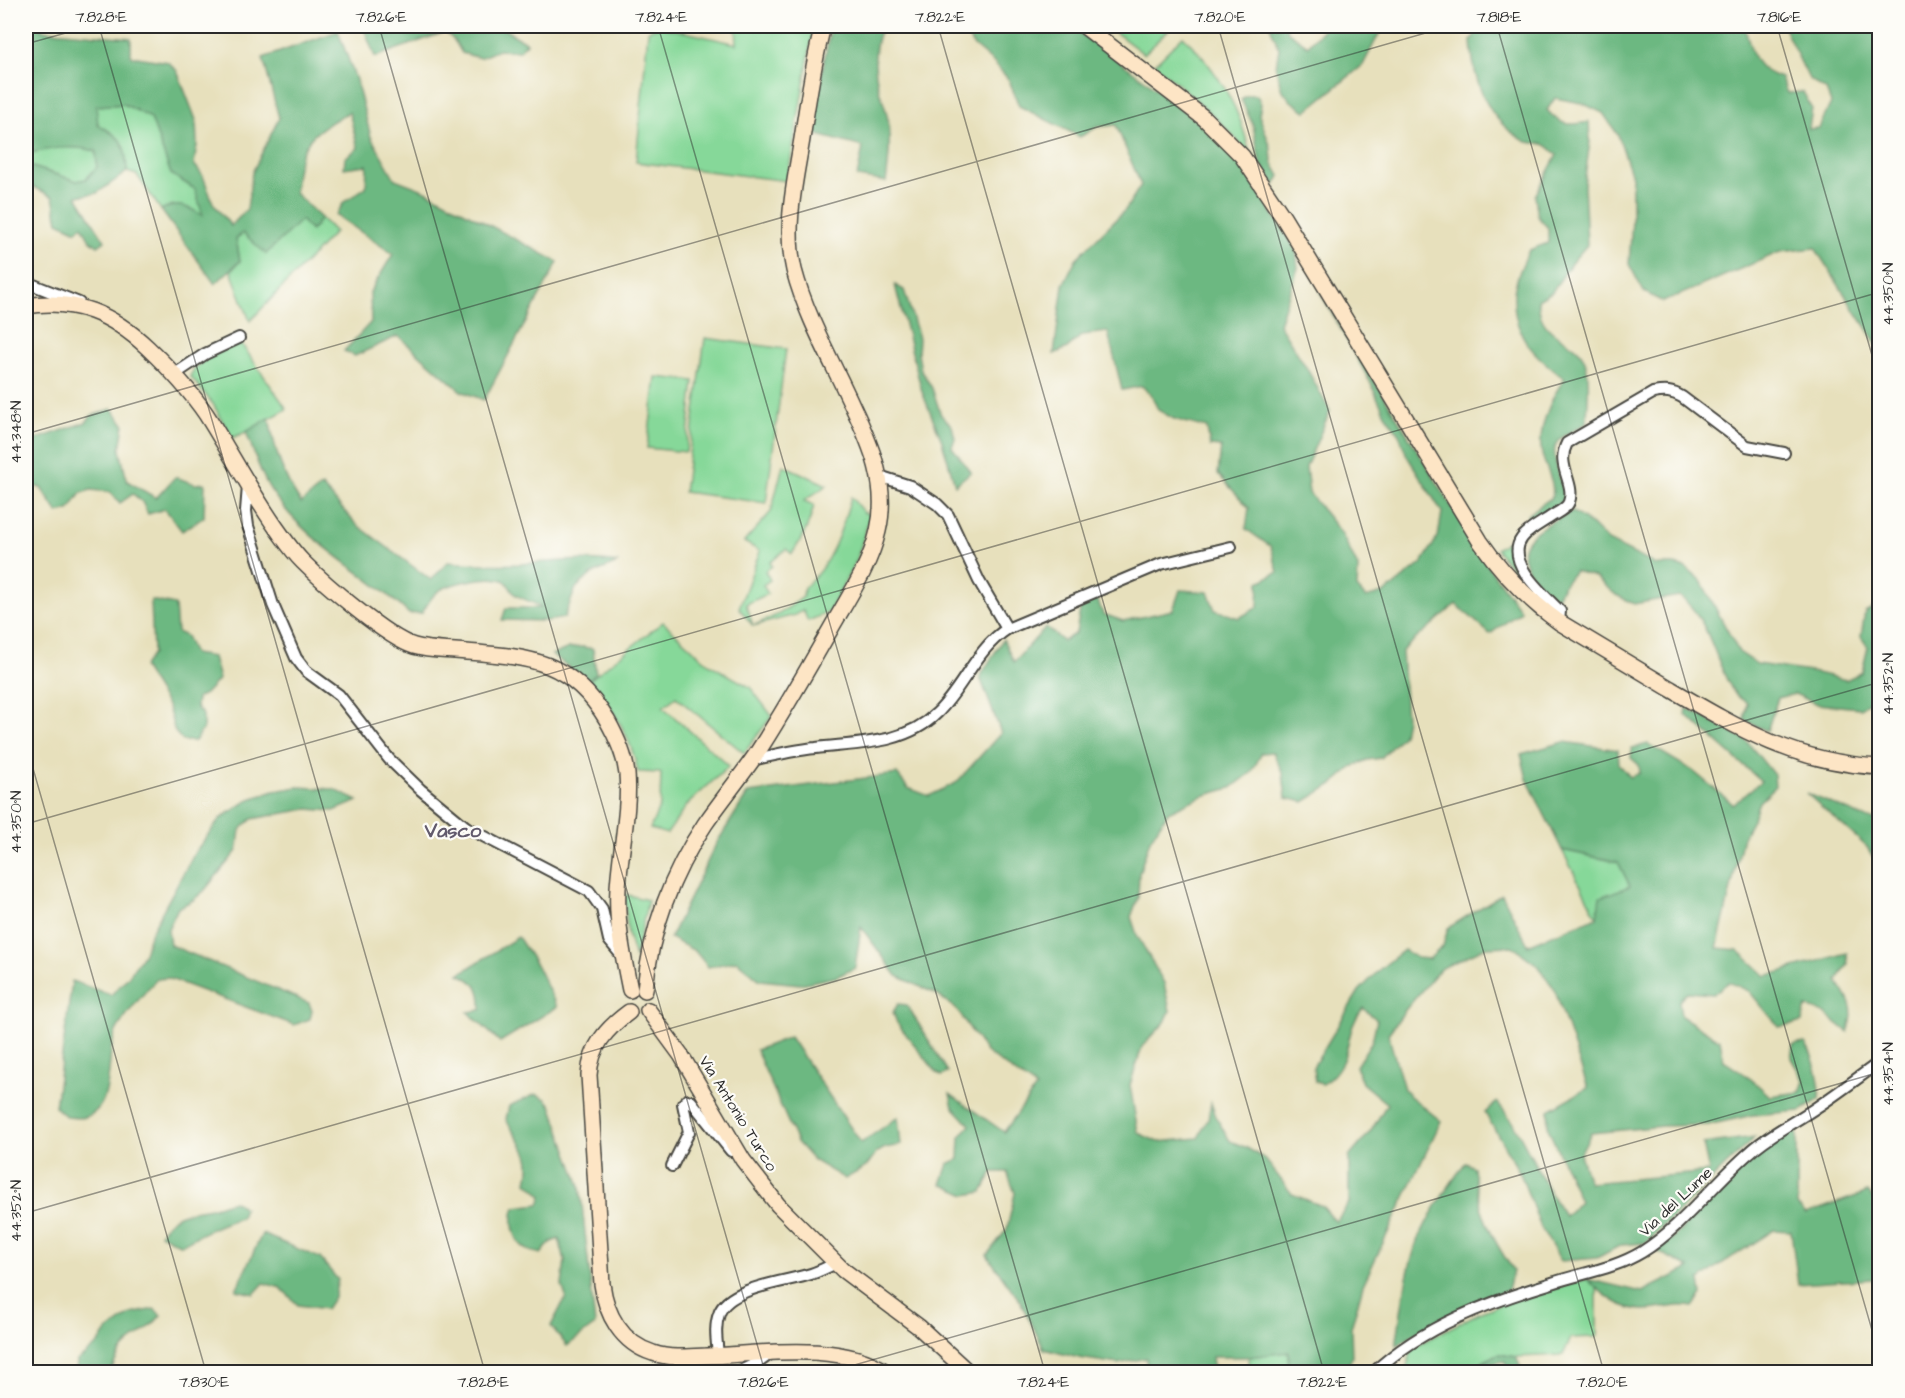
<svg xmlns="http://www.w3.org/2000/svg" width="1905" height="1398" font-family="'Architects Daughter',sans-serif">
	<rect width="100%" height="100%" fill="#fdfcf7"/>
	<filter id="ink" filterUnits="userSpaceOnUse"><feTurbulence type="fractalNoise" baseFrequency=".0167" numOctaves="2"/><feDisplacementMap in="SourceGraphic" scale="12" xChannelSelector="R" yChannelSelector="G"/><feConvolveMatrix kernelMatrix="1 2 1 2 8 2 1 2 1" color-interpolation-filters="sRGB"/></filter>
	<filter id="wash" filterUnits="userSpaceOnUse"><feTurbulence type="fractalNoise" baseFrequency=".008" numOctaves="4" result="noise"/><feDisplacementMap in="SourceGraphic" scale="24" xChannelSelector="R" yChannelSelector="G"/><feGaussianBlur stdDeviation="1.35" result="paint"/><feColorMatrix in="noise" values="0 0 0 0 0 0 0 0 0 0 0 0 0 0 0 0 0 1.4 0 .05"/><feComposite in="paint" operator="in"/></filter>
	<g filter="url(#wash)">
		<rect width="100%" height="100%" fill="#e7e0bc"/>
		<!-- green -->
		<g fill="#86d899" stroke="#588262" stroke-width="1.5">
			<path d="M659,26L737,44L736,26H814L787,181L636,162L648,31Z"/>
			<path d="M1107,26H1172L1144,54Z"/>
			<path d="M1183,36C1217,69 1241,108 1250,155C1222,121 1189,92 1154,65Z"/>
			<path d="M124,104L151,118L171,174L195,189L204,216L172,205L161,210L137,175L127,172C125,143 124,138 98,125L95,106Z"/>
			<path d="M57,147H80L97,151V167L86,179L77,181L26,165V150L31,153Z"/>
			<path d="M321,218L335,232L250,321L231,271L240,261L236,239L243,233L301,219L311,231Z"/>
			<path d="M705,338L786,349L766,503L684,492Z"/>
			<path d="M240,342L287,409L246,432L232,438L213,404L190,376C198,359 224,350 240,342Z"/>
			<path d="M656,377L694,381L686,452L647,448Z"/>
			<path d="M783,465L827,485L804,501L814,505C810,524 803,538 792,554L786,549L770,563L772,566L765,571L770,580L763,585L768,594L746,604L753,626L779,614L803,597L804,588C832,563 841,532 851,497L863,512L870,515L869,519L857,559L829,612L808,621L803,610L795,615L753,626L739,608L760,551L744,542L771,512Z"/>
			<path d="M1529,527C1525,532 1516,539 1514,545C1507,563 1527,583 1537,595V598L1496,549Z"/>
			<path d="M663,622L709,664L750,687L772,716L744,753L676,697L663,707L729,766L687,805L667,834L650,829L660,805L661,773L638,772C631,736 613,707 588,681Z"/>
			<path d="M1562,850L1618,862L1630,886L1597,917Z"/>
			<path d="M624,894L648,900L635,958L628,934Z"/>
			<path d="M1587,1279L1597,1289V1337L1571,1338L1563,1355L1516,1357L1498,1354L1464,1372H1405L1413,1347L1481,1312L1515,1299Z"/>
			<path d="M1289,1351L1288,1372H1250L1249,1357Z"/>
		</g>
		<!-- forest -->
		<g fill="#6cb881" stroke="#4c7256" stroke-width="1.5">
			<path d="M26,26H42L41,30L131,38V56L168,62L177,71L196,120L197,145L194,164L203,176L213,203L231,226L247,209L252,173L279,118L263,58L338,31L356,80L371,137L395,179L426,191L558,262L484,400L461,391L398,336L355,356L344,351L371,322L370,292L393,254L336,215L344,202L366,187L367,165L344,168L345,158L358,148L349,112C307,135 298,144 295,193L321,218L311,231L301,220L266,254L243,233L236,239L240,261L215,284L161,210C178,202 188,206 203,216L195,189L171,174L151,118L124,104L96,106L98,125C124,138 125,143 127,172L97,193L77,196L105,241L98,246L90,240L82,226L77,231L58,222L53,197L26,183V165L77,181L86,179L97,167L96,151C73,145 53,148 30,153L26,150Z"/>
			<path d="M363,26H499L527,43L519,51L498,50L480,58L462,53L454,40L445,32L375,57Z"/>
			<path d="M831,26H883C872,44 874,70 879,90C882,100 887,110 888,121C891,142 889,161 886,182L857,177L863,147L810,133Z"/>
			<path d="M961,26H1070L1145,80L1203,126L1242,165L1296,250L1298,268L1279,324L1306,367L1330,411L1306,467L1309,493L1341,533L1358,567L1357,588L1366,598L1386,592L1422,563L1438,537L1442,512L1407,456L1399,434L1385,414L1370,382L1320,292L1490,569L1521,611L1490,634L1456,604L1402,651L1406,719L1403,735L1381,758L1367,760L1354,766L1333,784L1304,802L1286,798L1283,774L1273,752L1262,753L1251,773L1231,788L1202,796L1168,812L1150,840L1139,873L1138,898L1131,917L1137,935L1164,983L1170,1011L1165,1022L1142,1047L1130,1085L1138,1133L1158,1142L1198,1138L1208,1119L1211,1103L1217,1119L1230,1141L1247,1148L1265,1159L1292,1194L1322,1206L1336,1222L1349,1203V1157L1371,1131L1387,1104L1362,1083L1356,1066L1372,1041L1377,1020L1363,1008C1341,1035 1356,1060 1323,1084L1315,1082L1313,1067L1359,991L1380,969L1404,950L1417,958L1429,959L1443,946L1448,928L1502,894L1528,945L1597,917L1600,897L1630,886L1618,862L1562,850L1527,779L1521,754L1564,742L1618,750L1619,764L1630,777L1640,773L1639,765L1631,758L1632,748L1648,744L1693,771L1733,804L1761,781L1686,715L1687,708L1745,739L1774,775L1775,787L1759,802L1753,818L1743,837L1717,948L1738,950L1766,976L1847,953L1848,964L1837,981C1849,1000 1857,1009 1848,1032L1824,1013L1806,1007L1802,1022L1779,1027L1749,991L1729,982L1713,994L1687,992L1679,1001L1681,1016L1720,1040L1724,1061L1751,1079L1770,1096L1800,1092L1804,1081L1791,1058L1793,1045L1805,1043C1814,1055 1821,1083 1820,1099L1801,1111L1753,1115L1708,1125L1664,1126L1591,1133L1580,1154L1589,1183L1709,1172L1703,1144L1755,1137L1646,1243L1621,1245L1597,1258L1561,1261L1541,1228L1520,1173L1485,1113L1497,1102C1526,1135 1539,1181 1565,1216L1580,1201L1548,1128L1549,1110L1588,1088L1554,988L1536,964L1512,946L1486,947L1440,969L1406,1009L1388,1034L1404,1089L1410,1096L1441,1121L1363,1285L1351,1328L1352,1357L1346,1370L1327,1363L1328,1372H1288L1289,1352L1249,1357H1212L1214,1372H1182L1179,1369L1175,1372H1147L1146,1358L1118,1364L1079,1358L1044,1349L1020,1301L987,1255L1007,1229L1015,1193L1007,1172H993L982,1192L966,1195L941,1184L948,1164L959,1159L960,1137L970,1125L953,1107L950,1094L1004,1132L1036,1088L986,1052L957,1010L936,994L897,976L861,927L855,968L836,977L800,984L760,980L737,961L708,967L695,951L670,938L716,844L748,793L897,774L908,788L929,796L956,783L1001,733L980,677L1003,639L1014,662L1046,627L1063,641L1076,633L1081,604L1097,599L1103,614L1123,621L1173,610L1180,590L1208,592L1215,610L1239,618L1258,607L1259,582L1278,572L1271,547L1246,529L1249,508L1218,474L1221,447L1210,446L1207,428L1174,419L1158,410L1152,396L1142,386L1122,390L1108,332L1082,335L1067,348L1054,354L1063,285L1076,259L1126,209L1141,185L1116,125L1097,127L1080,137L1019,106L1009,80L995,64L972,44Z"/>
			<path d="M1270,26H1286L1287,31L1308,46L1326,26H1383L1363,65L1306,111L1291,101L1281,88L1276,67L1279,48Z"/>
			<path d="M1482,26H1744C1753,53 1751,68 1781,78L1787,93L1803,92L1812,108L1809,129L1819,128L1831,103L1826,90L1809,79L1783,26H1879V348L1815,248L1780,252L1663,302L1644,292L1629,264L1632,221V176L1618,135L1603,113L1582,103L1555,98L1547,110C1561,126 1568,126 1589,122L1590,141L1584,185L1587,245L1572,262L1552,292L1538,300C1539,306 1539,313 1542,319C1551,339 1578,341 1585,361C1591,380 1587,404 1587,423C1578,428 1561,435 1556,444C1550,454 1564,486 1564,500L1553,511L1529,527L1527,515L1552,497C1556,479 1542,465 1541,448C1539,427 1552,394 1565,379C1536,357 1514,338 1514,299C1513,283 1523,264 1529,250L1548,243V228L1538,217L1535,196L1557,155C1553,152 1548,145 1543,144C1537,142 1531,144 1525,141C1486,120 1473,82 1471,40Z"/>
			<path d="M1248,95H1257L1261,104L1259,115L1271,148L1272,162L1280,176L1275,185L1260,164L1253,125L1241,99Z"/>
			<path d="M895,285L904,290L919,338L918,354L921,370L932,388L941,415L952,426L955,438L952,447L971,472L955,485L942,441L922,392Z"/>
			<path d="M112,409L124,424L120,450L127,481L156,498L175,477L195,484L205,483L204,517L182,531L165,509L148,514L142,502L133,494L120,503L110,492L91,490L81,493L69,510L58,513L41,488L26,484V443L86,422L91,416Z"/>
			<path d="M269,418C275,451 282,475 301,503L322,486L356,524L431,580L448,562C476,564 504,566 532,563C561,561 588,558 617,563L592,574L576,588L564,618L547,621L502,620L506,608H541C533,601 525,601 516,595C511,592 510,585 505,581C492,574 456,582 442,589C433,593 427,605 422,613L409,614C364,570 309,546 272,492C260,475 254,451 246,432Z"/>
			<path d="M1572,511L1592,525L1608,541L1656,565H1674L1686,568L1701,581L1739,652L1757,664L1817,673L1846,680L1862,672L1868,647L1861,637L1865,612L1879,604L1880,676L1875,698L1860,708L1817,704L1795,694L1778,698L1767,731L1744,720L1747,703C1743,700 1736,696 1733,691C1714,661 1710,618 1679,596L1634,604L1616,595L1595,577L1575,571L1564,584L1556,599C1541,588 1512,561 1528,540C1537,527 1559,519 1572,511Z"/>
			<path d="M151,600L175,605L177,632L186,636L194,654L213,657L219,679L205,694L197,698L196,707L203,715V729L195,741H183L175,732L168,707L143,667L153,653Z"/>
			<path d="M583,647L593,649L596,674L588,681L552,655L569,648Z"/>
			<path d="M298,787L333,789L358,801L334,811L307,809L252,819L240,830L237,851L204,891L193,900L178,908L168,929L170,945L309,1003L312,1011L310,1019L294,1025L168,978L157,979C147,989 119,1022 115,1034C105,1059 116,1108 85,1117C80,1119 72,1117 67,1117L55,1107L72,981L111,995L129,976L144,953L151,932L195,852L221,818L250,799L274,791Z"/>
			<path d="M1806,793L1868,819L1879,820V861L1872,855L1867,847Z"/>
			<path d="M518,937L537,966L557,1007L500,1042L468,1012L481,1010C482,989 478,983 459,974Z"/>
			<path d="M898,1004L907,1005L948,1072L942,1076L937,1073L897,1023L893,1012Z"/>
			<path d="M790,1037L861,1143L898,1117L901,1145L885,1148L876,1153L866,1167L845,1179L813,1160L797,1142L756,1050Z"/>
			<path d="M536,1094L546,1099L551,1105L580,1186L595,1325L567,1346L551,1326L566,1297L562,1285L565,1260L559,1239L551,1242L541,1254C537,1252 529,1252 526,1249C513,1241 510,1220 515,1207L539,1204L542,1196L527,1182C535,1150 519,1146 506,1119L509,1106Z"/>
			<path d="M1797,1127V1205L1806,1214L1868,1192L1879,1207V1276L1874,1279L1798,1284L1791,1231L1774,1230L1721,1264L1700,1280L1702,1295L1693,1307C1673,1303 1663,1310 1645,1310C1622,1311 1602,1294 1587,1279L1642,1292L1690,1268L1657,1251C1694,1222 1721,1183 1757,1153C1770,1142 1783,1135 1797,1127Z"/>
			<path d="M1465,1163L1474,1167C1477,1208 1490,1236 1513,1270L1508,1290L1441,1318L1396,1346C1402,1310 1405,1271 1419,1238C1431,1211 1449,1186 1465,1163Z"/>
			<path d="M234,1201L244,1208L241,1218C220,1223 200,1234 181,1245L160,1234C173,1211 186,1213 210,1208C218,1206 226,1203 234,1201Z"/>
			<path d="M262,1234L320,1258L338,1280L334,1297L326,1309L298,1305L281,1288L264,1283L254,1294L236,1290Z"/>
			<path d="M154,1309L161,1315C141,1341 123,1336 111,1372H76L77,1361L98,1344L107,1331L131,1314Z"/>
			<path d="M1498,1354L1516,1357L1523,1372H1511L1505,1361L1488,1364L1476,1372H1464Z"/>
		</g>
	</g>
	<g filter="url(#ink)">
		<g fill="none" stroke-linecap="round" stroke-linejoin="round">
			<!-- street casing -->
			<g stroke="#474641" stroke-width="14">
				<g id="street">
					<path d="M26,282L79,303"/>
					<path d="M175,374L205,354L239,338"/>
					<path d="M879,476L910,486L937,504L948,515L979,581L1007,629"/>
					<path d="M248,486L246,511L248,526L273,605L296,658L306,671L339,695L389,759L421,790L466,827L589,891L602,909L609,940L623,957"/>
					<path d="M1559,622L1560,611C1545,596 1504,562 1522,538C1529,529 1542,523 1552,516C1557,513 1567,508 1569,502C1576,483 1555,466 1567,443L1653,393C1665,391 1672,391 1682,397L1747,446L1784,453"/>
					<path d="M752,760C773,755 794,750 816,748C857,743 905,745 937,713C963,688 976,649 1007,629L1161,564L1231,547"/>
					<path d="M672,1166L689,1132L683,1104L687,1100L691,1101L731,1151"/>
					<path d="M718,1356C717,1342 714,1327 719,1314C728,1287 786,1282 811,1274C820,1271 828,1267 836,1263"/>
					<path d="M738,1372L759,1362L770,1354"/>
					<path d="M1374,1372C1423,1326 1489,1302 1552,1283C1582,1273 1614,1269 1642,1252C1682,1227 1713,1184 1749,1153C1769,1134 1794,1123 1817,1107C1838,1093 1859,1077 1880,1062"/>
				</g>
			</g>
			<!-- secondary casing -->
			<g stroke="#474641" stroke-width="18">
				<g id="secondary">
					<path d="M1084,26L1204,118L1242,156L1283,217L1480,541C1502,573 1527,599 1559,622C1595,644 1632,666 1669,688C1739,729 1796,763 1880,767"/>
					<path d="M26,306C76,298 112,314 148,348C170,369 189,389 206,414C230,452 251,492 277,529C285,540 293,552 303,562C324,583 387,638 414,646C427,650 442,650 455,651C523,657 568,655 607,720C616,736 625,755 627,774C630,809 620,852 618,888C616,923 623,956 630,990"/>
					<path d="M645,990C650,931 672,873 705,824C721,801 739,779 755,756C782,715 806,672 830,630C848,598 870,566 878,531C889,485 871,445 852,405C832,361 806,316 794,270C784,227 795,182 802,139C808,101 813,63 823,26"/>
					<path d="M648,1010L681,1055L743,1160L778,1205L843,1270L919,1327L968,1372"/>
					<path d="M629,1012C606,1029 591,1046 589,1075L602,1284C606,1314 621,1343 653,1353C670,1359 690,1357 707,1356C761,1354 840,1341 886,1372"/>
				</g>
			</g>
			<!-- street -->
			<use href="#street" stroke="#fff" stroke-width="10"/>
			<!-- secondary -->
			<use href="#secondary" stroke="#fde5c5" stroke-width="15"/>
		</g>
	</g>
	<!-- ticks -->
	<path fill="none" stroke="#2b2b2b" stroke-width="1.5" stroke-opacity="0.45" d="M99,26L485,1372M379,26L765,1372M658,26L1045,1372M938,26L1324,1372M1218,26L1604,1372M1497,26L1880,1358M1777,26L1880,383M26,44L91,26M26,434L1450,26M26,744L206,1372M26,824L1880,292M26,1213L1880,682M830,1372L1880,1072"/>
	<g text-anchor="middle" stroke-width="4.5" stroke-linejoin="round" paint-order="stroke">
		<!-- street labels -->
		<g font-size="16" fill="#2b2b2b" stroke="#fdfcf7">
			<text transform="translate(739 1113) rotate(58)" y="6">Via Antonio Turco</text>
			<text transform="translate(1675 1201) rotate(-43)" y="6">Via del Lume</text>
		</g>
		<!-- quarter labels -->
		<g font-size="20" font-weight="bold" fill="#625a6c" stroke="#fdfcf7">
			<text x="453" y="837">Vasco</text>
		</g>
	</g>
	<!-- margin -->
	<rect width="1905" height="1398" fill="none" stroke="#fdfcf7" stroke-width="66"/>
	<rect x="33" y="33" width="1839" height="1332" fill="none" stroke="#2b2b2b" stroke-width="2"/>
	<g font-size="15" text-anchor="middle" fill="#2b2b2b">
		<text x="101" y="22">7.828°E</text>
		<text x="381" y="22">7.826°E</text>
		<text x="661" y="22">7.824°E</text>
		<text x="940" y="22">7.822°E</text>
		<text x="1220" y="22">7.820°E</text>
		<text x="1499" y="22">7.818°E</text>
		<text x="1779" y="22">7.816°E</text>
		<text transform="translate(1888 294) rotate(-90)" y="5">44.350°N</text>
		<text transform="translate(16 432) rotate(-90)" y="5">44.348°N</text>
		<text transform="translate(1888 684) rotate(-90)" y="5">44.352°N</text>
		<text transform="translate(16 822) rotate(-90)" y="5">44.350°N</text>
		<text transform="translate(1888 1074) rotate(-90)" y="5">44.354°N</text>
		<text transform="translate(16 1211) rotate(-90)" y="5">44.352°N</text>
		<text x="204" y="1387">7.830°E</text>
		<text x="483" y="1387">7.828°E</text>
		<text x="763" y="1387">7.826°E</text>
		<text x="1043" y="1387">7.824°E</text>
		<text x="1322" y="1387">7.822°E</text>
		<text x="1602" y="1387">7.820°E</text>
	</g>
</svg>
